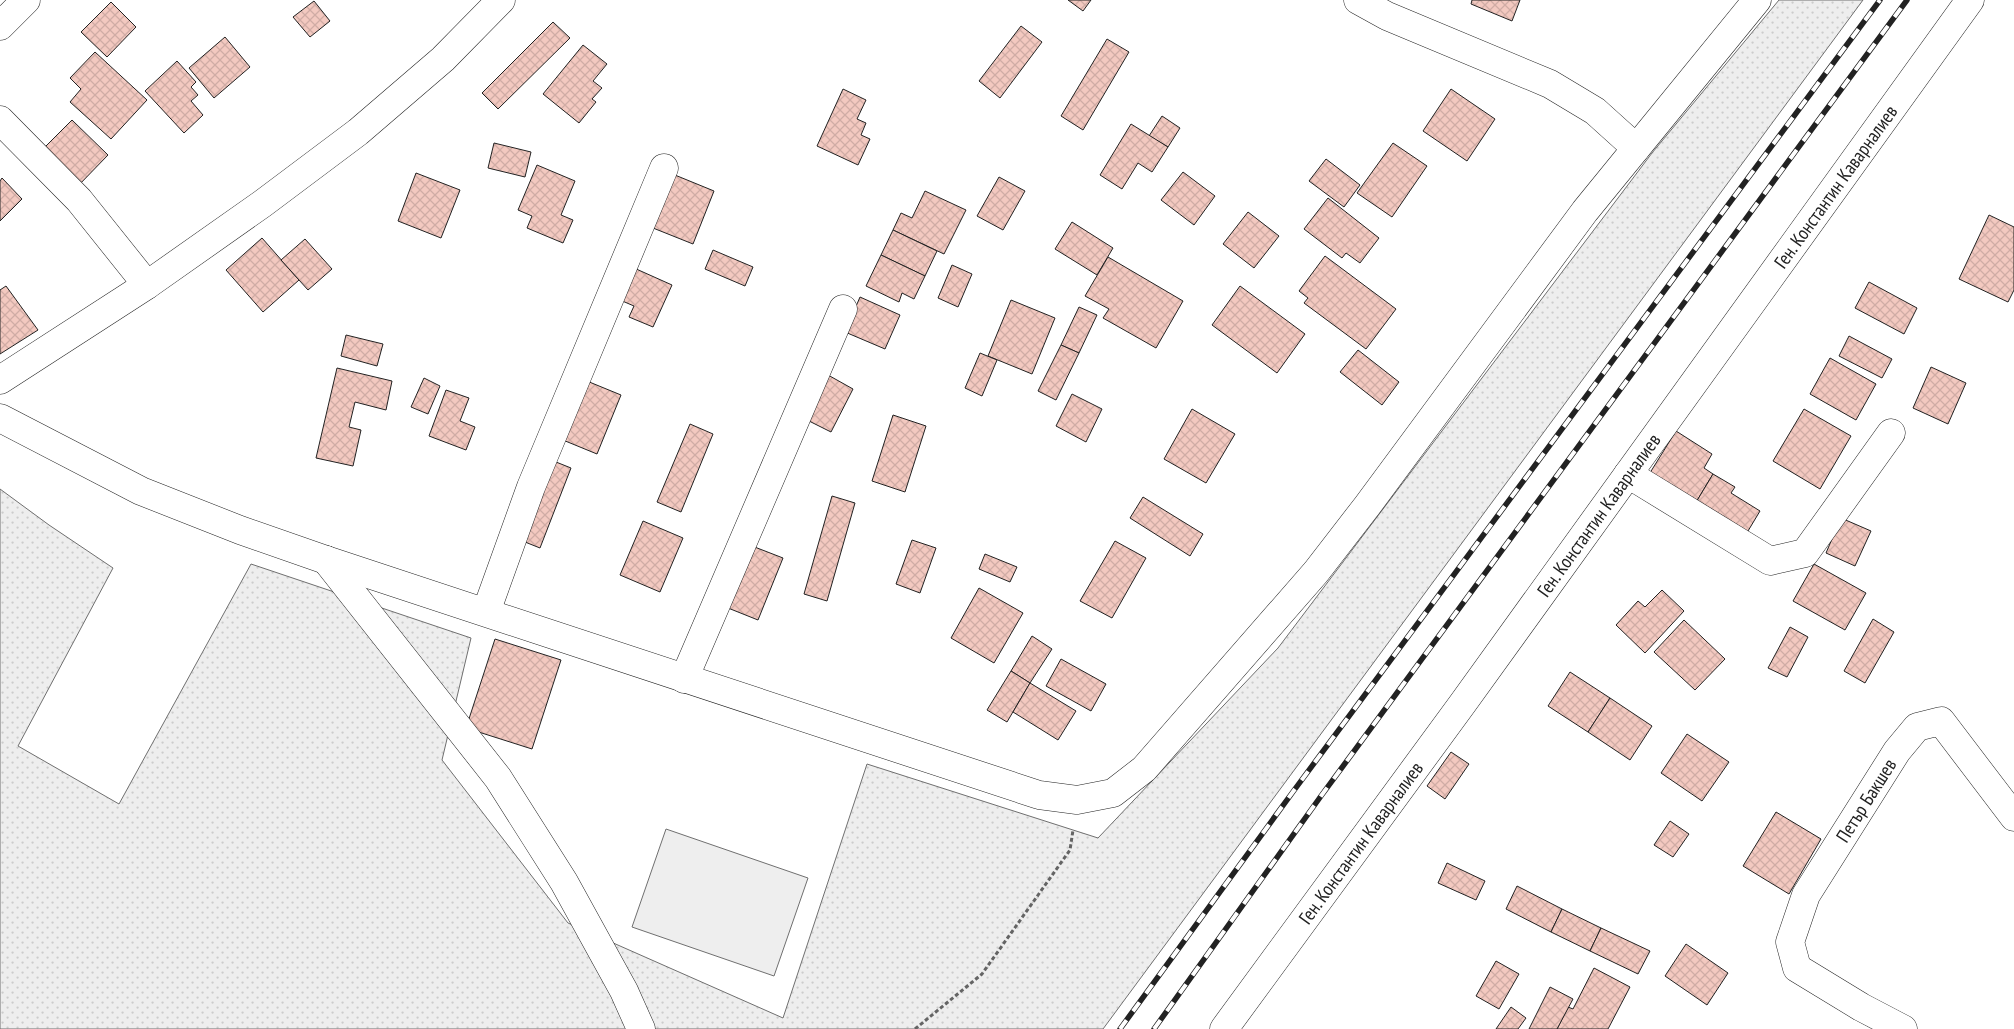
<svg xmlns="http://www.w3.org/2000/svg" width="2014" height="1029" font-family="'PT Sans Narrow',sans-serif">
	<defs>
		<pattern id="grass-dots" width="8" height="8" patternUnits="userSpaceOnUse" patternTransform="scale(1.25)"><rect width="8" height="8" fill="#eee"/><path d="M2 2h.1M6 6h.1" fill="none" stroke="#ccc" stroke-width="1.8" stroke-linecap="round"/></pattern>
		<pattern id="building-cross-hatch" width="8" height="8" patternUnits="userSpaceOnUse" patternTransform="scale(1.25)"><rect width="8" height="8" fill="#f3c9c0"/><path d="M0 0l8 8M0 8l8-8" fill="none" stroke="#d0aca5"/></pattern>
	</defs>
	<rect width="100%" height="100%" fill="#fff"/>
	<!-- grass -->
	<path fill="url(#grass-dots)" stroke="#6f6f6f" d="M1779,0H1863L1103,1029H0V489L49,525L113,568L18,746L119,804L251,564L471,638L442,760L568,923L783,1018L867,764L1098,838L1278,648L1652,153Z"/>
	<!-- pitch -->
	<path fill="#eee" stroke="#6f6f6f" d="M666,829L808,878L774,976L632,927Z"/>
	<!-- building -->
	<g fill="url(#building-cross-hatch)" stroke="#222">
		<path d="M1068,0H1091L1083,11Z"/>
		<path d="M1472,0H1520L1512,21L1471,4Z"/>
		<path d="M314,1L330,21L310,37L293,17Z"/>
		<path d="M111,2L136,27L107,57L81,32Z"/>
		<path d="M553,22L570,38L498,109L482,93Z"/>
		<path d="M1021,26L1042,42L1000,98L979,81Z"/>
		<path d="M225,37L250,67L214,98L189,68Z"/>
		<path d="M1107,39L1129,52L1083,130L1061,116Z"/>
		<path d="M583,45L607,64L593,81L602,88L592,99L596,102L579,123L543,94Z"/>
		<path d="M95,52L147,100L111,139L70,102L81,89L70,78Z"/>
		<path d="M177,61L196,82L191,87L198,95L191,101L203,115L184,133L145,91Z"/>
		<path d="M843,89L866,100L857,119L866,123L861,135L870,139L858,165L817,146Z"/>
		<path d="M1451,89L1495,119L1467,161L1423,131Z"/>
		<path d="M1162,116L1180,128L1168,147L1149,136Z"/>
		<path d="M72,120L108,155L76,188L40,152Z"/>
		<path d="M1131,124L1168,147L1152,172L1138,163L1122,189L1100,175Z"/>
		<path d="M494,143L531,152L525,177L488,168Z"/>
		<path d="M1393,143L1427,166L1392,217L1357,193Z"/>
		<path d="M1326,159L1360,185L1344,207L1309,181Z"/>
		<path d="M537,165L575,181L561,215L573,220L563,243L527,228L532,216L518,210Z"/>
		<path d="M1183,172L1215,196L1194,225L1161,200Z"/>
		<path d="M416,173L460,190L441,238L398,221Z"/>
		<path d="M670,173L714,191L693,244L648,226Z"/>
		<path d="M999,177L1025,191L1003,230L977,216Z"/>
		<path d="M2,178L22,199L0,221V181Z"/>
		<path d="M925,191L966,210L944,254L893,230L901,213L912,218Z"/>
		<path d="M1328,198L1379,238L1360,263L1346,253L1342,258L1304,229Z"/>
		<path d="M1248,212L1279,236L1254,268L1223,244Z"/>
		<path d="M1989,215L2014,227V290L2008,302L1959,279Z"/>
		<path d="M1072,222L1113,248L1097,275L1055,249Z"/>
		<path d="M893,230L937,251L925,276L881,255Z"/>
		<path d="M262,238L299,280L263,312L226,270Z"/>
		<path d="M305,239L332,269L308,290L281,260Z"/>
		<path d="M713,250L753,267L745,286L705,269Z"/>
		<path d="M881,255L925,276L914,299L902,293L899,302L866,286Z"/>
		<path d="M1325,256L1396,309L1366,349L1304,303L1308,298L1299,291Z"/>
		<path d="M1108,257L1183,301L1156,348L1103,318L1109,309L1085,296Z"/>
		<path d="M952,265L972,274L958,307L938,298Z"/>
		<path d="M634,268L672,285L653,327L629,317L634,306L620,300Z"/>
		<path d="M1869,282L1917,308L1904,334L1855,308Z"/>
		<path d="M6,286L38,330L0,354V290Z"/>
		<path d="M1240,286L1305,334L1277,373L1212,325Z"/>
		<path d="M860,297L900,315L885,349L845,332Z"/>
		<path d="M1011,300L1055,318L1032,374L988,356Z"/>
		<path d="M1079,307L1097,315L1079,353L1061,345Z"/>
		<path d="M346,335L383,344L377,366L341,356Z"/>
		<path d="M1849,336L1892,359L1882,378L1839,356Z"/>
		<path d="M1061,345L1079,353L1056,400L1038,391Z"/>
		<path d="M1358,350L1399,382L1382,405L1340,372Z"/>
		<path d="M980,353L997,360L982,396L965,388Z"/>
		<path d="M1830,358L1876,384L1856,420L1810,394Z"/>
		<path d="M1931,367L1966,383L1948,424L1913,408Z"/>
		<path d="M337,368L392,381L386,410L355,402L349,427L361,430L353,466L316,458Z"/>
		<path d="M828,375L853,389L831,432L805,419Z"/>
		<path d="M424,378L440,386L428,414L411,407Z"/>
		<path d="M582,379L621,395L597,454L558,438Z"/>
		<path d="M446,390L469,398L460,421L475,427L466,450L429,436Z"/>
		<path d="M1072,394L1102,409L1086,442L1056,426Z"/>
		<path d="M1192,409L1235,434L1206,483L1164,459Z"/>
		<path d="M1804,409L1851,436L1820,489L1773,461Z"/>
		<path d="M893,415L926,426L905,492L872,481Z"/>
		<path d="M690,424L713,434L681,512L657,502Z"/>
		<path d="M1676,431L1712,454L1704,468L1713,474L1695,504L1648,476Z"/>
		<path d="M551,460L571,468L540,548L520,540Z"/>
		<path d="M1713,474L1735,487L1731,493L1760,511L1745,536L1695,504Z"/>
		<path d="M832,496L855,503L827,601L804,594Z"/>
		<path d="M1143,497L1203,534L1190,556L1130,518Z"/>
		<path d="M1841,518L1871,531L1855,566L1826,553Z"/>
		<path d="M643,521L683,538L660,592L620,575Z"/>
		<path d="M912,540L936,548L920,593L896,584Z"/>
		<path d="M1115,541L1146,558L1112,618L1080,601Z"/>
		<path d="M752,546L783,558L758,620L728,608Z"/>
		<path d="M985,554L1017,567L1010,582L979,569Z"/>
		<path d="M1814,564L1866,593L1845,630L1793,601Z"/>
		<path d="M979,588L1023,613L994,663L951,638Z"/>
		<path d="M1662,590L1684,611L1645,653L1616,625L1638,601L1645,607Z"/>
		<path d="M1873,619L1894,632L1865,683L1844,671Z"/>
		<path d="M1684,620L1725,659L1695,690L1654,652Z"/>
		<path d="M1790,627L1808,637L1787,677L1768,668Z"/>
		<path d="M1032,636L1052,649L1030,683L1011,671Z"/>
		<path d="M495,639L561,660L532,749L466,728Z"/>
		<path d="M1061,659L1106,684L1091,711L1046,686Z"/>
		<path d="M1011,671L1030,683L1007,722L987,710Z"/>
		<path d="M1570,672L1610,698L1588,732L1548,706Z"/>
		<path d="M1030,683L1076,711L1058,740L1013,712Z"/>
		<path d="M1610,698L1652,726L1630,760L1588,732Z"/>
		<path d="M1687,734L1729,762L1702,801L1661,773Z"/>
		<path d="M1451,752L1469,764L1445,799L1427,786Z"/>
		<path d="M1776,812L1821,839L1789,894L1743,866Z"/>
		<path d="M1670,821L1689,834L1673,857L1654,845Z"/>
		<path d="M1447,863L1485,881L1476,900L1438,883Z"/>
		<path d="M1517,886L1562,909L1551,932L1506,909Z"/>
		<path d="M1562,909L1601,928L1590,951L1551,932Z"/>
		<path d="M1601,928L1650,951L1638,974L1590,951Z"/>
		<path d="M1686,944L1728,973L1707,1005L1665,976Z"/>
		<path d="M1496,961L1519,974L1499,1009L1476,996Z"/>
		<path d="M1594,968L1630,987L1608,1029H1557L1568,1007L1573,1009Z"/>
		<path d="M1550,987L1573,999L1557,1029H1529Z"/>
		<path d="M1511,1007L1526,1018L1518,1029H1496Z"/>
	</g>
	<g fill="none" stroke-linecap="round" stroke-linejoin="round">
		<!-- minor casing -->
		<g stroke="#222" stroke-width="29">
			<g id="minor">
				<path d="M1358,0L1387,16L1550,84L1595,111L1636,148"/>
				<path d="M0,26L26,0"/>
				<path d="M0,120L79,200L147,285"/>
				<path d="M0,380L147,285L262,204L358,132L443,59L501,0"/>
				<path d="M0,418L141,491L240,530L326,560L1039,795L1077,800L1113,793L1144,769L1316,572L1367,506L1585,211L1757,0"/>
				<path d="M1628,474L1770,561L1805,553L1891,433"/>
				<path d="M326,560L498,778L564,882L624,991L641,1029"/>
				<path d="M486,612L531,487L664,168"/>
				<path d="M684,679L843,309"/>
				<path id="s1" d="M1224,1029L1463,703L1970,0"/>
				<path id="s2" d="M1903,1029L1861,1007L1797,968L1790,942L1806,895L1897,751L1917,727L1941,721L2014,817"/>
			</g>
		</g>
		<!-- path -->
		<path stroke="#646464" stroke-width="3" stroke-dasharray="4 2.5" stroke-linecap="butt" d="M915,1029L982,974L1070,850L1073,830"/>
		<!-- minor -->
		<use href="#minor" stroke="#fff" stroke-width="28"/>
		<!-- rail casing -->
		<g stroke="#222" stroke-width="5.5">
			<g id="rail">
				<path d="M1120,1029L1295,789L1880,0"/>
				<path d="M1154,1029L1321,796L1907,0"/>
			</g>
		</g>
		<!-- rail -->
		<use href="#rail" stroke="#fff" stroke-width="4" stroke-dasharray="11" stroke-linecap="butt"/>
	</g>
	<g text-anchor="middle" stroke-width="4" stroke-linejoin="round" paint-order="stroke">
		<!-- street labels -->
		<g font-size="19" fill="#222" stroke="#fff">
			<text dy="7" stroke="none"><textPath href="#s1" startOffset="1041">Ген. Константин Каварналиев</textPath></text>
			<text dy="7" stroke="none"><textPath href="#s1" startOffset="636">Ген. Константин Каварналиев</textPath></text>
			<text dy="7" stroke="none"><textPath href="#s2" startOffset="311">Петър Бакшев</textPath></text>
			<text dy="7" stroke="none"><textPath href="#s1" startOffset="231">Ген. Константин Каварналиев</textPath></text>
		</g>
	</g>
</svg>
